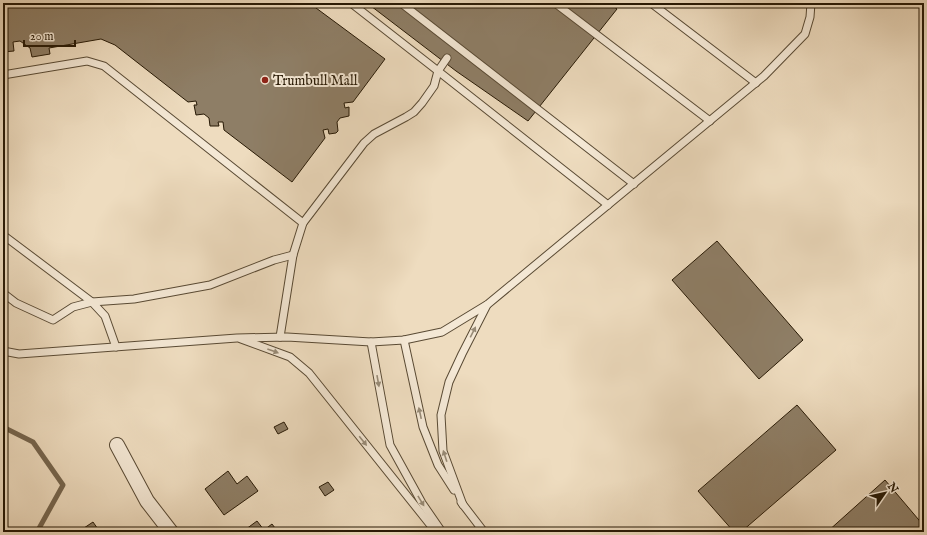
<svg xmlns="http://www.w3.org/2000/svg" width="927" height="535" font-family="'IM FELL English',serif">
	<rect width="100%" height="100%" fill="#eedcbf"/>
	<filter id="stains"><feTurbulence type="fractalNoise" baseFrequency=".005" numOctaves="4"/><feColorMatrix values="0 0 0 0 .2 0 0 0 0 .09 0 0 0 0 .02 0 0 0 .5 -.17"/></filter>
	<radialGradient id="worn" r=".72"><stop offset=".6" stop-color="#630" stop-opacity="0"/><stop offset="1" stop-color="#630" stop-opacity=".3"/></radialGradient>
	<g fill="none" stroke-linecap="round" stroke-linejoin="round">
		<!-- stream -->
		<path stroke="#76664f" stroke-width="5" d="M3,427L33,442L63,485L37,532"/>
	</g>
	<!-- building -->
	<g fill="#8e7e66" stroke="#271905">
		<path d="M3,3H312V5L385,59L353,102L344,103L345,108L349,107V116L340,118L337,122L338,131L336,133L329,134L328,129L323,130L325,138L292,182L224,130L223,122H218L219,126H210L209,118L204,114L196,115L194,105H197L196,101L188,102L115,45L101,39L49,48L50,54L32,57L30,48L20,41L13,42L14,51L3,52L5,59H3Z"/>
		<path d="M367,3H609L617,9L528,121L456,71Z"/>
		<path d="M717,241L803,340L759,379L672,280Z"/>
		<path d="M797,405L836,450L741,532H734L698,491Z"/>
		<path d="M284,422L288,429L278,434L274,427Z"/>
		<path d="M228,471L237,484L247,476L258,491L224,515L205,489Z"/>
		<path d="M885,480L924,526V532H827Z"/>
		<path d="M328,482L334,490L325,496L319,487Z"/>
		<path d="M257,521L264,530L272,524L278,532H242Z"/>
		<path d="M93,522L100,532H78Z"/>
	</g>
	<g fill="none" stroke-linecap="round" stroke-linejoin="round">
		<!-- lane casing -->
		<g stroke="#594a34" stroke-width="9">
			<g id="lane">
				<path d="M351,3L438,71L608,205"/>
				<path d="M401,3L634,184"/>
				<path d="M555,3L710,121"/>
				<path d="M651,3L756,83"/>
				<path d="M3,75L87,61L104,66L303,223"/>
				<path d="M3,235L92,302L105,316L116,347"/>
				<path d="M3,293L16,303L53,320L73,307L92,302L134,299L210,285L274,260L293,255"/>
				<path d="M280,337L293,255L303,223L364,143L374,134L406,117L414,112L422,103L434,86L438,71L447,58"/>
				<path d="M241,339L290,357L309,373L436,532"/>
				<path d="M404,340L423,427L438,465L454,490"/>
				<path d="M371,342L390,445L422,503L442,532"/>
				<path d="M3,351L19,354L237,338L287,337L371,342L404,340L442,332L488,304L764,76L805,34L810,17L811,3"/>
				<path d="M461,502L484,532"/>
				<path d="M463,505L443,451L441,415L449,382L462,354L487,305"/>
			</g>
		</g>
		<!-- street casing -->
		<g stroke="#594a34" stroke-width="16">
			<path id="street" d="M117,445L147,501L171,532"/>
		</g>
		<!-- lane -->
		<use href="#lane" stroke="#f4e8d5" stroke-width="7"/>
		<!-- street -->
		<use href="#street" stroke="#f4e8d5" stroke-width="14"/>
	</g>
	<!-- one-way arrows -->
	<defs><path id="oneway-solid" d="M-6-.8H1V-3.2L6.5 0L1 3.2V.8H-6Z"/></defs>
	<g fill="#988b77">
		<use href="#oneway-solid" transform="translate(473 332) rotate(-63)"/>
		<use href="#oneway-solid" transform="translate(273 351) rotate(20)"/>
		<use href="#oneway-solid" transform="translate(378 381) rotate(80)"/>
		<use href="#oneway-solid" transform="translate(420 413) rotate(-102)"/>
		<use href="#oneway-solid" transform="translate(363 441) rotate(51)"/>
		<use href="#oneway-solid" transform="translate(445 456) rotate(-108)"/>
		<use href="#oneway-solid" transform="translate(421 501) rotate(59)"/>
	</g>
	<!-- markers -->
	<circle fill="#8f2418" stroke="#f4e8d5" stroke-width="1.5" cx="265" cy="80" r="4"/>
	<g text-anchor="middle" stroke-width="4" stroke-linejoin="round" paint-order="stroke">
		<!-- poi labels -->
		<g font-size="14" fill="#271905" stroke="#f4e8d5" text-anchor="start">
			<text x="273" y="85">Trumbull Mall</text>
		</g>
	</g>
	<!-- margin -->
	<rect width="927" height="535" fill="none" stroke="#eedcbf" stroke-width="16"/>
	<rect x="4" y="4" width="919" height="527" fill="none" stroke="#271905" stroke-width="2"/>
	<rect x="8" y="8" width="911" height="519" fill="none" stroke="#271905"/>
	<!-- north arrow -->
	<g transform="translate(885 493) rotate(56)" stroke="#f4e8d5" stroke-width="3" paint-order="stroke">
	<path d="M0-3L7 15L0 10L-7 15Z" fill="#271905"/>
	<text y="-6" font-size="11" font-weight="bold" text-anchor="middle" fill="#271905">N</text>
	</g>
	<!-- scale -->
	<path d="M24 40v6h51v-6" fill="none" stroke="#271905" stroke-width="2"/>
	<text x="30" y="40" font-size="12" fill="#271905" stroke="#f4e8d5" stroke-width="3" paint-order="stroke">20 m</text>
	<rect width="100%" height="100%" filter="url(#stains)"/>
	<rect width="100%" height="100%" fill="url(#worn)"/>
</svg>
